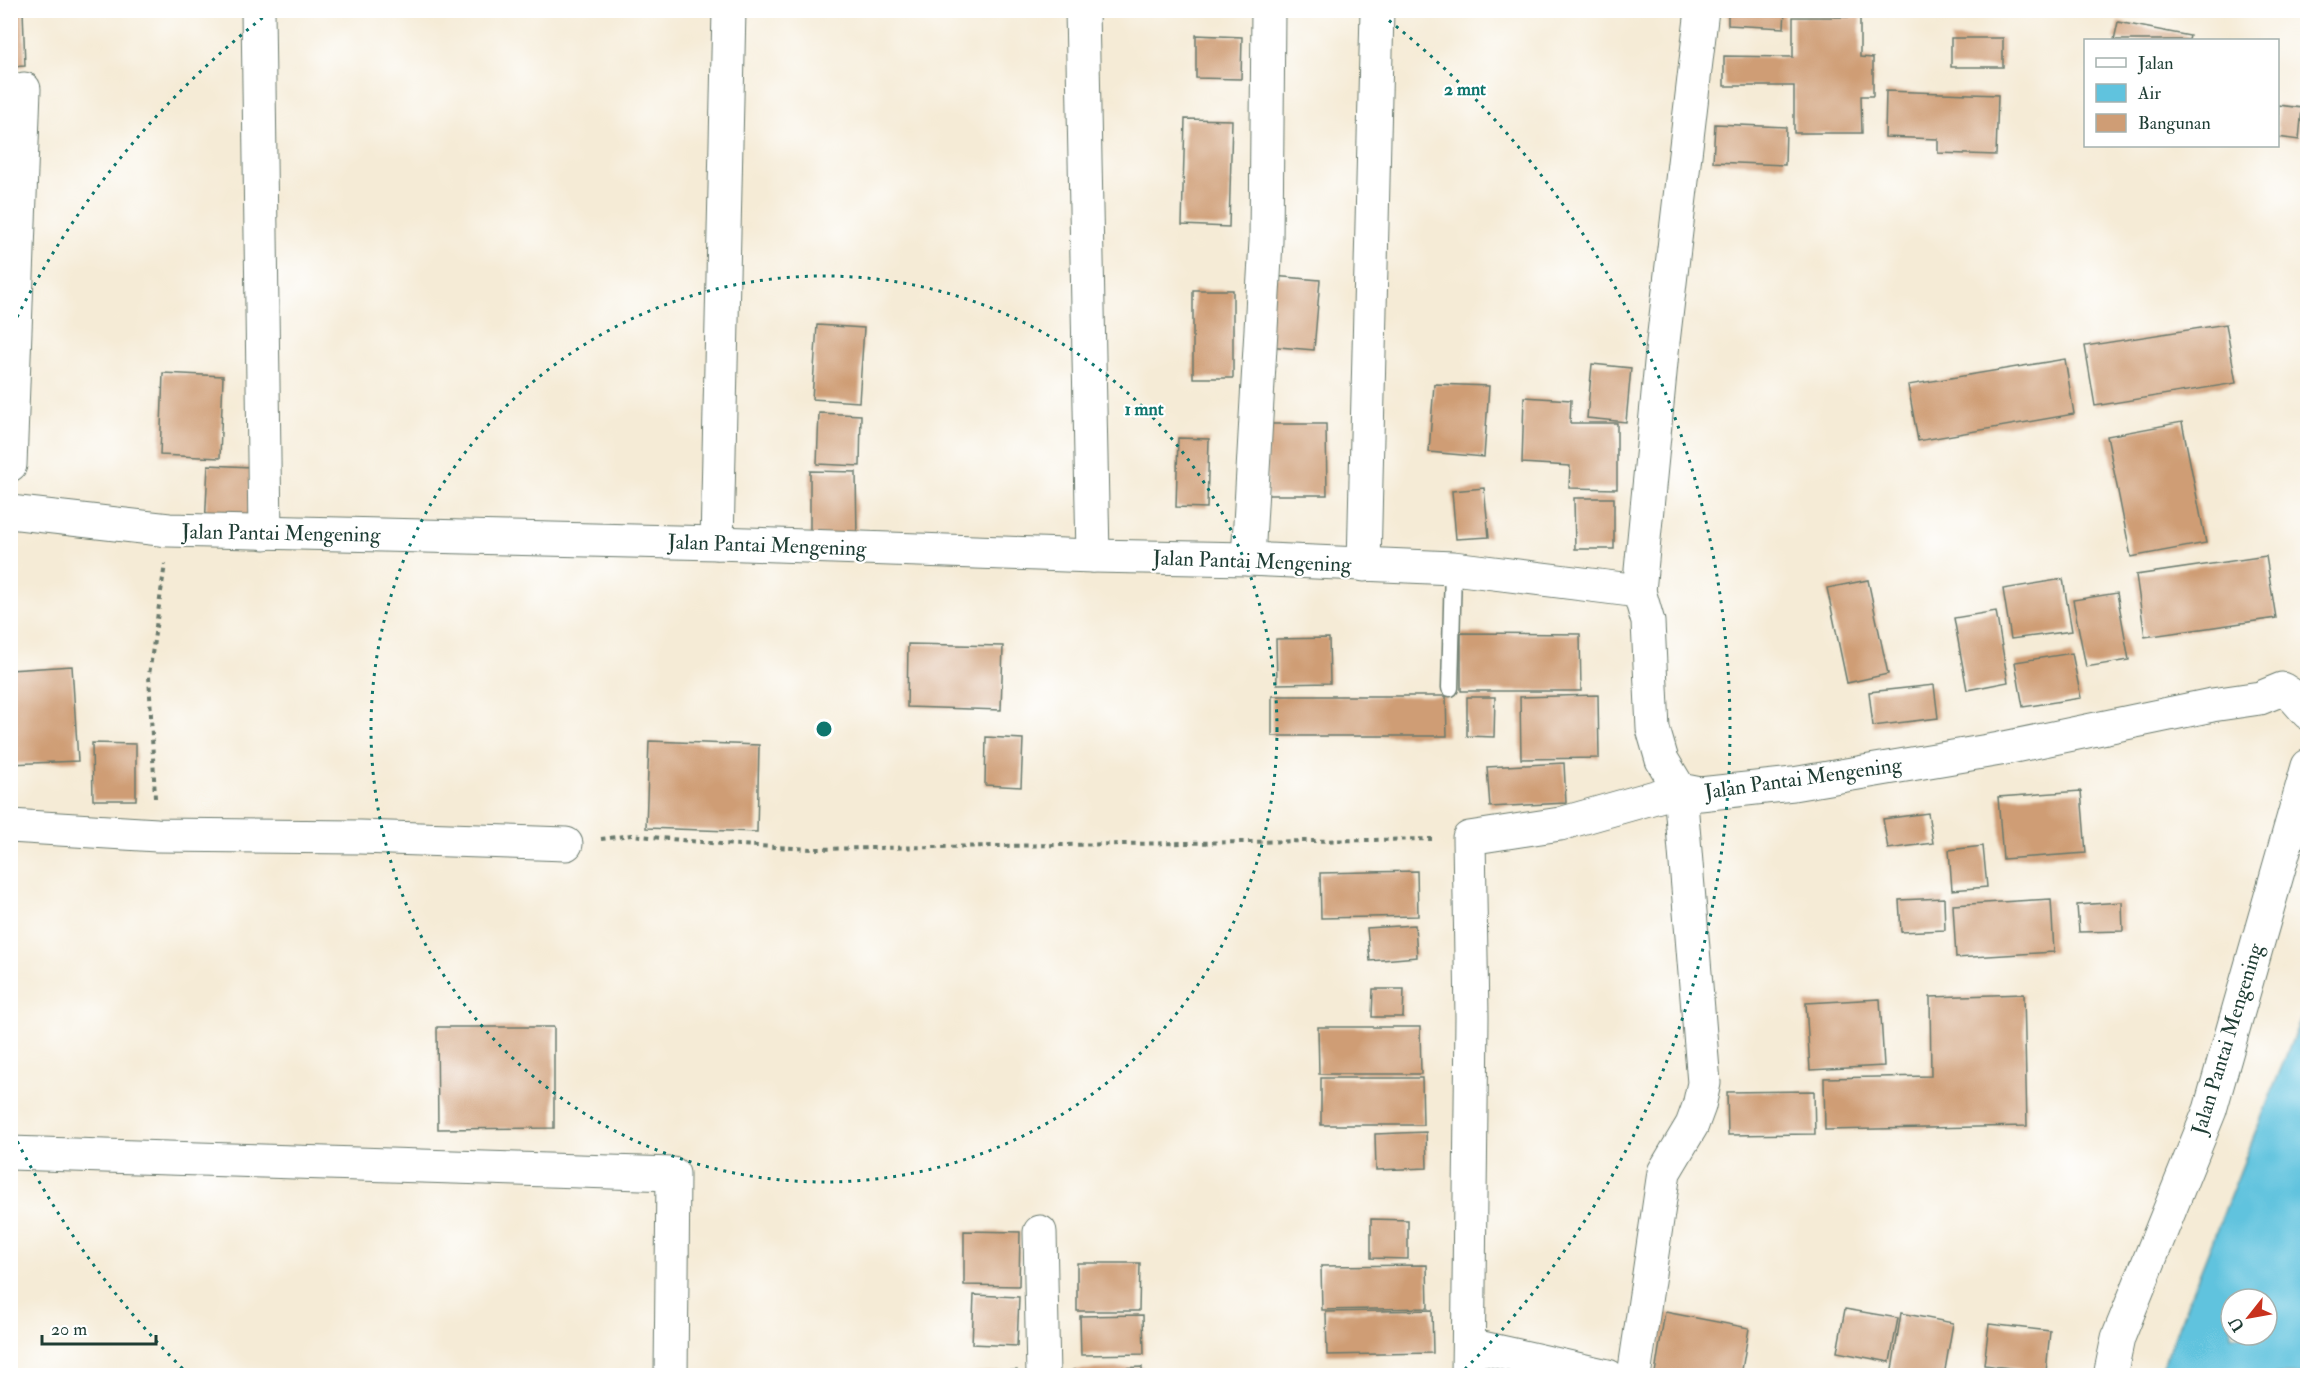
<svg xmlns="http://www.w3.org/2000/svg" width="2318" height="1386" font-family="'IM FELL Double Pica',serif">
	<rect width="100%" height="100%" fill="#fff"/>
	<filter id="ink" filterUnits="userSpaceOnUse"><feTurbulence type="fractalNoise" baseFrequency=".0167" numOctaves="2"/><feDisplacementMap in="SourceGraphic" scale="12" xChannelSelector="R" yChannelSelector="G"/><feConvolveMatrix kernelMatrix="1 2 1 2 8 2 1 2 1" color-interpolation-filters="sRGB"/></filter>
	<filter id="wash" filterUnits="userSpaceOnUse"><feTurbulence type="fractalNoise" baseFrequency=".008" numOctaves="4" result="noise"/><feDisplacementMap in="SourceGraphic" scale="24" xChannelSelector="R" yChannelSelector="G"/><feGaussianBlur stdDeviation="1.35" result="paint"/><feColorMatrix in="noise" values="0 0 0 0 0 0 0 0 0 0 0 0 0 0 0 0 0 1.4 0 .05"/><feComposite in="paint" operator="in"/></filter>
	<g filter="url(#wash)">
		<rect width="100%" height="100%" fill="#f5ebd6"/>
		<!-- water -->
		<path fill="#60c3de" stroke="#408089" stroke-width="1.5" fill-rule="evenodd" d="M2307,1003V1375H2159ZM2231,1299H2267V1335H2231Z"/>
		<g id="blocks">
			<!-- building -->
			<g fill="#cf9d75">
				<path d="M10,10H23L25,66L10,67Z"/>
				<path d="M1728,10H1785L1784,28L1728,25Z"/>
				<path d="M1793,17H1860V57L1873,58V96H1861L1862,133H1794V86H1724V56L1793,57Z"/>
				<path d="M2118,22L2190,36L2189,40H2114Z"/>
				<path d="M1196,35L1242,37L1241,79L1196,78Z"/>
				<rect x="1951" y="38" width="52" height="29"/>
				<path d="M1886,91L1998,95L1996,155L1938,153V139L1885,137Z"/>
				<path d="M2278,105L2302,108L2299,140L2278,137Z"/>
				<path d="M1185,119L1232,120L1229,227L1182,225Z"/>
				<path d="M1715,124L1786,127L1785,165L1713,162Z"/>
				<path d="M1272,276L1320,280L1314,350L1267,346Z"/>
				<rect x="1193" y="290" width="40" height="88"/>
				<path d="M2226,324L2236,383L2095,406L2085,346Z"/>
				<path d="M817,325L864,328L859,402L812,399Z"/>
				<path d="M2065,359L2074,414L1918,441L1908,385Z"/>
				<path d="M1592,364L1631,368L1626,422L1587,418Z"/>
				<path d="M163,373L223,376L220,458L160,455Z"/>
				<path d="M1434,384L1489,386L1484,457L1429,452Z"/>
				<path d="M1524,397L1571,400L1570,423H1617V489L1569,488L1570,466L1522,463Z"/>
				<path d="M819,413L861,415L860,466L817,464Z"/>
				<path d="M2182,422L2206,543L2131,557L2107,436Z"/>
				<path d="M1267,424H1326L1327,495H1267Z"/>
				<path d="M1178,438L1209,439L1207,508L1176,507Z"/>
				<path d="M208,465L251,467L248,529L205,527Z"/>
				<path d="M810,471L856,472L857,539H810Z"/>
				<path d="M1484,488L1489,537L1456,539L1452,491Z"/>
				<path d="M1574,498H1614V549H1575Z"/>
				<path d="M2266,556L2276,618L2145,637L2136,575Z"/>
				<path d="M2063,579L2072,631L2011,639L2003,589Z"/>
				<path d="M1868,580L1888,674L1847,683L1827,588Z"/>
				<path d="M2117,593L2129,660L2086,667L2073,600Z"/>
				<path d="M1996,611L2008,682L1967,690L1954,618Z"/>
				<path d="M1461,633L1580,634L1581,691H1461Z"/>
				<path d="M1329,638L1330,683L1277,684L1276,639Z"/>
				<path d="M908,644L1003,646L1001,710L907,707Z"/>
				<path d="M2072,653L2081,698L2023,707L2015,662Z"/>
				<path d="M72,666L78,761L10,764V670Z"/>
				<path d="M1934,685L1938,718L1873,726L1869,692Z"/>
				<path d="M1598,695L1599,758L1521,759L1520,697Z"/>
				<path d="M1272,696H1446L1447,736H1272Z"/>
				<path d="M1467,697H1495L1494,737L1467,736Z"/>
				<path d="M986,737L1023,739L1021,787L985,785Z"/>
				<path d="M649,741L759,745L757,832L646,828Z"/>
				<path d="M92,743L136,744V800H93Z"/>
				<path d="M1564,763L1566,803L1490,807L1487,767Z"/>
				<path d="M2081,791L2086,853L2003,859L1998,797Z"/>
				<path d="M1928,813L1933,843L1888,849L1883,819Z"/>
				<path d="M1983,846L1987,887L1952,890L1949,850Z"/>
				<path d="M1417,871L1418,916L1321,918L1320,873Z"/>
				<path d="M1944,898L1945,930L1901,932L1899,900Z"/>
				<path d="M2051,899L2054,952L1956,958L1953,905Z"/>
				<path d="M2122,902L2123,931L2079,932L2077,905Z"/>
				<path d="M1415,925L1417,957L1370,961L1367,928Z"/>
				<path d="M1373,989H1404L1403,1017H1372Z"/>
				<path d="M2024,994L2027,1126L1825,1130L1824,1078L1931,1076L1930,997Z"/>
				<path d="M1880,999L1884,1066L1810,1070L1806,1003Z"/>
				<path d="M437,1027H554V1128L438,1129Z"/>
				<path d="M1318,1027H1420L1421,1074H1319Z"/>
				<path d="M1321,1078H1422L1423,1125H1321Z"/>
				<path d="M1814,1091L1815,1134L1728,1135L1727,1092Z"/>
				<path d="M1426,1132L1427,1168L1376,1170L1375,1134Z"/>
				<path d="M1371,1219L1408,1220V1259L1371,1258Z"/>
				<path d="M964,1231L1020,1232L1019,1286L964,1285Z"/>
				<path d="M1077,1263H1140L1139,1311H1077Z"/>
				<path d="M1427,1265L1428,1308L1322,1310L1321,1266Z"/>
				<path d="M974,1295L1019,1297L1017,1346L972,1344Z"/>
				<path d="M1845,1309L1898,1318L1890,1362L1837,1352Z"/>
				<path d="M1432,1310L1433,1353L1327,1355L1326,1312Z"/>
				<path d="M1665,1312L1749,1328L1741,1376H1670L1655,1373Z"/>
				<path d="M1901,1313L1953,1323L1944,1376H1891Z"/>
				<path d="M1143,1315L1144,1354L1081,1355L1080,1316Z"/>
				<path d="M1989,1324L2050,1331L2046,1372L1984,1365Z"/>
				<path d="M1142,1367V1376H1073V1370Z"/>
				<path d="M1017,1370V1376H962V1374Z"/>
			</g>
		</g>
	</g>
	<g filter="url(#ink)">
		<use href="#blocks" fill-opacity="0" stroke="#6a7a6d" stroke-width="1.5"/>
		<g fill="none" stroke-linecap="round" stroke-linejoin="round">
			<!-- lane casing -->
			<g stroke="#6a7a6d" stroke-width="19">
				<path id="lane" d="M1450,688L1453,568"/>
			</g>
			<!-- street casing -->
			<g stroke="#6a7a6d" stroke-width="35">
				<g id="street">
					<path d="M258,10L265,533"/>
					<path d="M1082,10L1093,556"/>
					<path d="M10,465L24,89"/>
					<path d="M717,543L729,10"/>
					<path d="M1248,559L1266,241L1268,10"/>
					<path d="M1364,565L1377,10"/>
					<path d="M1639,591L1663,342L1702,10"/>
					<path d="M10,826L157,835L360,837L566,844"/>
					<path d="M10,1153L673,1174L671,1376"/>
					<path d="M1040,1232L1043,1376"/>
					<path d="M1469,1345L1608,1376"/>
					<path d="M1468,1376L1472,1017L1469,838L1560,824L1680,790L1704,1083L1699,1106L1692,1125L1664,1172L1634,1376"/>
				</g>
			</g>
			<!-- secondary casing -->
			<g stroke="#6a7a6d" stroke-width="35">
				<g id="secondary">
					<path d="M10,512L169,530L717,543L1093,556L1248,559L1453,568L1639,591L1648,622L1653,729L1662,760L1680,790L1700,794L1793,784L2000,749L2212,705L2260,698L2282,689L2293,696L2308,713"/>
					<path d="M2110,1376L2118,1338L2210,1110L2308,766"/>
				</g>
			</g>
			<!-- path -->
			<g stroke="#6a7a6d" stroke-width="4" stroke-dasharray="4.5 4.5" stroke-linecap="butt">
				<path d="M155,798L149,675L165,564"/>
				<path d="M601,839L631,835L721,844L813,849L1432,839"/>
			</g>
			<!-- lane -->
			<use href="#lane" stroke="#fff" stroke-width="16"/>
			<!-- street -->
			<use href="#street" stroke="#fff" stroke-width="33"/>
			<!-- secondary -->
			<use href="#secondary" stroke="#fff" stroke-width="33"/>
		</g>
	</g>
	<!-- distance rings -->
	<g fill="none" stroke="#0f766e" stroke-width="3" stroke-dasharray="3 6">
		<circle cx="824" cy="729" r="453"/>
		<path d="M189 1375A906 906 0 0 1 13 1133M13 325A906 906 0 0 1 266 15M1382 15A906 906 0 0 1 1459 1375"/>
	</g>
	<g text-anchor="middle" stroke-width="4.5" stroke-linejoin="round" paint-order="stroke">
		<!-- street labels -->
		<g font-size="21" fill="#1f3d34" stroke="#fff">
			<text transform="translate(281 533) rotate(1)" y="7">Jalan Pantai Mengening</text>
			<text transform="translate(767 545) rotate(2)" y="7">Jalan Pantai Mengening</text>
			<text transform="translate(1252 561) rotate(2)" y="7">Jalan Pantai Mengening</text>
			<text transform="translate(1803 778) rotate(-8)" y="7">Jalan Pantai Mengening</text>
			<text transform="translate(2227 1039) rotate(-73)" y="7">Jalan Pantai Mengening</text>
		</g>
	</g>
	<circle cx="824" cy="729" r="9" fill="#0f766e" stroke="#fff" stroke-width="3"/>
	<g font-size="18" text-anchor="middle" font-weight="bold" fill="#0f766e" stroke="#fff" stroke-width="4.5" stroke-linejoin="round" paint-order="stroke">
		<text x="1465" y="95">2 mnt</text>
		<text x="1144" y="415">1 mnt</text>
	</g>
	<!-- margin -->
	<rect width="2318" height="1386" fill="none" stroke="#fff" stroke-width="36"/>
	<!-- legend -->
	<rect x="2084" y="39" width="195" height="108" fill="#ffffff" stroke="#a5b1ae" stroke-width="1.5"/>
	<rect x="2096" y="58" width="30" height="9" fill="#ffffff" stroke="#a5b1ae" stroke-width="1.5"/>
	<text x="2138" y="69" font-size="18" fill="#1f3d34">Jalan</text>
	<rect x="2096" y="84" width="30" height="18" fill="#60c3de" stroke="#a5b1ae" stroke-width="1.5"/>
	<text x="2138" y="99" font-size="18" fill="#1f3d34">Air</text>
	<rect x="2096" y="114" width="30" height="18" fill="#cf9d75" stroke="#a5b1ae" stroke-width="1.5"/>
	<text x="2138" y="129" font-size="18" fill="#1f3d34">Bangunan</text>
	<!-- north arrow -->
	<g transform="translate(2249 1317) rotate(239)"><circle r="28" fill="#ffffff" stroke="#a5b1ae" stroke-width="1.5"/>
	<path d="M0-4.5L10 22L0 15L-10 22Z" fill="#c8321e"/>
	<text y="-9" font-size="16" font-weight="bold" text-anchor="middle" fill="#1f3d34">U</text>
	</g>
	<!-- scale -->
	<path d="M42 1335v9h114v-9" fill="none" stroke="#1f3d34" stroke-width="3"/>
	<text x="51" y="1335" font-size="18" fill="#1f3d34" stroke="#ffffff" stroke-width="4.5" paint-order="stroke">20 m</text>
</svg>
